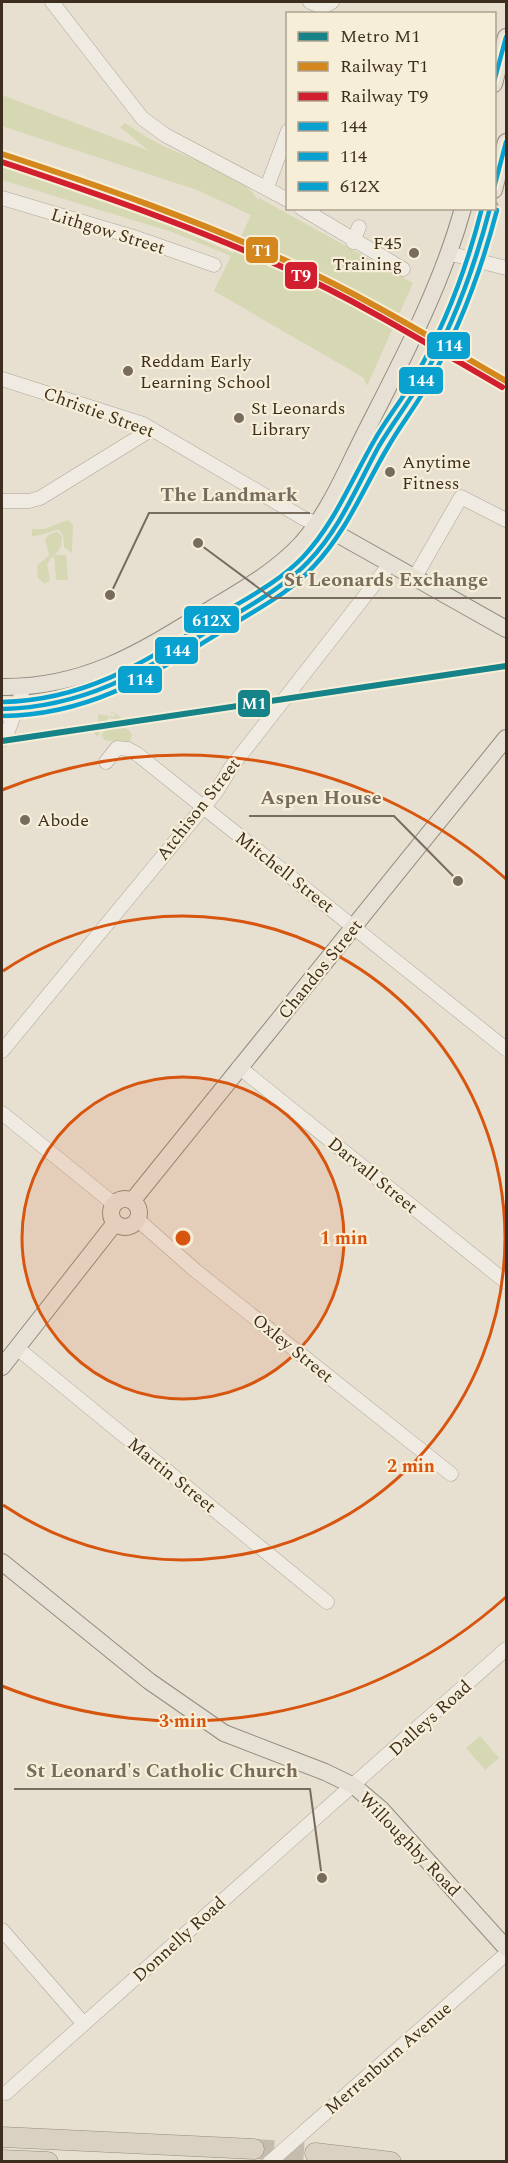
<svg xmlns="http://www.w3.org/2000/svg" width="508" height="2163" font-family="Spectral,serif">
	<rect width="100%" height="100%" fill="#e7e0d1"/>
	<!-- green -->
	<g fill="#d6d7b3">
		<path d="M2,95L149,151L120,127L125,123C140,133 154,142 170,149C198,162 241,172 258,200L259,198L413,283L367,386L364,378L214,291L231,256L172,232L2,180V164L115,202L233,253L251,215L197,190L2,126Z"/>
		<path d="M68,520L73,525L72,553L64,547L63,536L60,530C53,529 42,536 32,536V529H44Z"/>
		<path d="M57,532L62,536L61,547L55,555H66L68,580H56L54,555L47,564L50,580L45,584L38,578L37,566L49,555L45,539L50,534Z"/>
		<path d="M112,711L135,728L109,717L97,731L100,733L97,737L89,726L98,723V714L115,717V714L111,713Z"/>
		<path d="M111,723L129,730L132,735L130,741L122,743L104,740L102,734Z"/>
		<path d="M480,1736L499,1758L485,1770L466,1748Z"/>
	</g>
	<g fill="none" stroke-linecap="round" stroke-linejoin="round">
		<!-- highway-tunnel -->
		<path stroke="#c5bcae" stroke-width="20" stroke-dasharray="20 10" stroke-linecap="butt" d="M254,2149L315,2153"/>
		<!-- minor casing -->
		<g stroke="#ada599" stroke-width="15">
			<g id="minor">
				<path d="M52,2L142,118L165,135L288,200"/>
				<path d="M310,2L323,7L332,2"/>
				<path d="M267,187L288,131"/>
				<path d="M2,198L137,238L214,265"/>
				<path d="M301,208L403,269"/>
				<path d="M353,242L359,227"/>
				<path d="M448,253L506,268"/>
				<path d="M2,379L143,424L303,518L317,524"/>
				<path d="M2,501H29L40,498L152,429"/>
				<path d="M415,577L461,497L506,520"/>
				<path d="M2,740L8,731L24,687"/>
				<path d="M106,762L117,748L128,749L137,754L506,1049"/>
				<path d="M2,1051L216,792L232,766L390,564"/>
				<path d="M239,1067L506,1282"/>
				<path d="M2,1113L114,1204"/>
				<path d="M138,1220L196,1271L451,1474"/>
				<path d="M17,1348L327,1602"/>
				<path d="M2,1930L84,2024"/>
				<path d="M6,2093L506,1649"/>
				<path d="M305,2131L506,1954"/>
			</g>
		</g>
		<!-- major casing -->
		<g stroke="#928b80" stroke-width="18">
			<g id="major">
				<path d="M494,84L506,37"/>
				<path d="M494,190L506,142"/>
				<path d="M323,526L506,629"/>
				<path d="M2,687C87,688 144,650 214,607C246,588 277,570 302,543C329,512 345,473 363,437C400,364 441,288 463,208"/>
				<path d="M2,709C85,714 153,664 221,623C251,604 285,587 309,561C341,527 358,485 380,445C394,420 413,398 426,373C455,320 476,266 490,208"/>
				<circle cx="125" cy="1213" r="14"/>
				<path d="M133,1200L506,738"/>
				<path d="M2,1367L115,1223"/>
				<path d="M2,1562L149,1681L224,1733L325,1772L354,1786L381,1809L506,1948"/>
			</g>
		</g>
		<!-- highway casing -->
		<g stroke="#928b80" stroke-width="21">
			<g id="highway">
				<path d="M2,2137L254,2149"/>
				<path d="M315,2153L391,2162"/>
				<path d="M2,2160L48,2162"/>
			</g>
		</g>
		<!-- minor -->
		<use href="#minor" stroke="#efebe3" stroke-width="14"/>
		<!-- major -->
		<use href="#major" stroke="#e6e1d4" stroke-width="16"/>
		<!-- highway -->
		<use href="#highway" stroke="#dad1c2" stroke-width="20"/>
		<!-- minor-bridge casing -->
		<g stroke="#ada599" stroke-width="15" stroke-linecap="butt">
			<path id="minor-bridge" d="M270,2162L305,2131"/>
		</g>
		<!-- minor-bridge -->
		<use href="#minor-bridge" stroke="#efebe3" stroke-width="14"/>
		<!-- bus-1 casing -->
		<g stroke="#f7eed8" stroke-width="9">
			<g id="bus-1">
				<path d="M494,82L506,37"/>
				<path d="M494,188L506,142"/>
				<path d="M2,709C91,707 149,667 223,622C252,604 284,587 308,562C340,529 357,486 379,446C392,424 408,404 421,381C453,327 474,269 490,208"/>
			</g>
		</g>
		<!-- bus-2 casing -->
		<g stroke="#f7eed8" stroke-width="9">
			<path id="bus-2" d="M2,716C94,715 154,673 230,626C259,608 291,592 314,566C347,531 364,487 388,447C400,426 415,407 427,386C459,331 481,271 497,210"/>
		</g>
		<!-- bus-3 casing -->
		<g stroke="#f7eed8" stroke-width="9">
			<path id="bus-3" d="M2,702C90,700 149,659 221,614C249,597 280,581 303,557C334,524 351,481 374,441C386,419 403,399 415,377C446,324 467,267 482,208"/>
		</g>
		<!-- bus-1 -->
		<use href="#bus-1" stroke="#09a1d0" stroke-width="4.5"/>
		<!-- bus-2 -->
		<use href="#bus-2" stroke="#09a1d0" stroke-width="4.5"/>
		<!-- bus-3 -->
		<use href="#bus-3" stroke="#09a1d0" stroke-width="4.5"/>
		<!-- rail-1 casing -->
		<g stroke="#f7eed8" stroke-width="10">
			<path id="rail-1" d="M2,154C100,186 197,220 291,263C365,297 435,340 506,381"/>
		</g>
		<!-- rail-2 casing -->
		<g stroke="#f7eed8" stroke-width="10">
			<path id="rail-2" d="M2,162C98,194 194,227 287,269C361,303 431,346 502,387"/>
		</g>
		<!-- rail-1 -->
		<use href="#rail-1" stroke="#d3871d" stroke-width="6"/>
		<!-- rail-2 -->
		<use href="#rail-2" stroke="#d11f2f" stroke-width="6"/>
		<!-- metro-1 casing -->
		<g stroke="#f7eed8" stroke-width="10">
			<path id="metro-1" d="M2,741L506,666"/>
		</g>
		<!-- metro-1 -->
		<use href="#metro-1" stroke="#168388" stroke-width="6"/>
	</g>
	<!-- distance rings -->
	<circle cx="183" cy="1238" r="161" fill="#d7550e" fill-opacity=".12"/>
	<g fill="none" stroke="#d7550e" stroke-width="3">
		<circle cx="183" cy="1238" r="161"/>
		<path d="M3 971A322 322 0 1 1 3 1505"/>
		<path d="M506 1597A483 483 0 0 1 2 1686M2 790A483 483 0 0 1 506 879"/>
	</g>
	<!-- markers -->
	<g fill="#786c5e" stroke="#f7eed8" stroke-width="2">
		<circle cx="414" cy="253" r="6"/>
		<circle cx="128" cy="371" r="6"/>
		<circle cx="239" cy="418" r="6"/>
		<circle cx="390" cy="472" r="6"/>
		<circle cx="25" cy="820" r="6"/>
	</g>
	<g text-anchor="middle" stroke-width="4.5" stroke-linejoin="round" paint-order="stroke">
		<!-- street labels -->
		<g font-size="18" fill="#3d2e20" stroke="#f7eed8">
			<text transform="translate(108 231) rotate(17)" y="6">Lithgow Street</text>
			<text transform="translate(99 412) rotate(20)" y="6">Christie Street</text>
			<text transform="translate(198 809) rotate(-52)" y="6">Atchison Street</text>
			<text transform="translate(285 872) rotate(38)" y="6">Mitchell Street</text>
			<text transform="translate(320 969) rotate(-51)" y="6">Chandos Street</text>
			<text transform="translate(373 1175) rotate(39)" y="6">Darvall Street</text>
			<text transform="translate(293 1348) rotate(39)" y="6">Oxley Street</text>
			<text transform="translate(172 1475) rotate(39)" y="6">Martin Street</text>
			<text transform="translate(430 1718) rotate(-42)" y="6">Dalleys Road</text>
			<text transform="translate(410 1844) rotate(46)" y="6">Willoughby Road</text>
			<text transform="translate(179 1939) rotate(-42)" y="6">Donnelly Road</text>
			<text transform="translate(388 2058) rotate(-41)" y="6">Merrenburn Avenue</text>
		</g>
		<!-- poi labels -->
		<g font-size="18" fill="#3d2e20" stroke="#f7eed8" text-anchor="start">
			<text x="402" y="249" text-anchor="end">F45<tspan x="402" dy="21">Training</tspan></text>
			<text x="140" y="367">Reddam Early<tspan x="140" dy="21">Learning School</tspan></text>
			<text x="251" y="414">St Leonards<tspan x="251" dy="21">Library</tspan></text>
			<text x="402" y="468">Anytime<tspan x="402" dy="21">Fitness</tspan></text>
			<text x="37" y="826">Abode</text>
		</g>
	</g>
	<circle cx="183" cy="1238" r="9" fill="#d7550e" stroke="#f7eed8" stroke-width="3"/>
	<g font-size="18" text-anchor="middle" font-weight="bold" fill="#d7550e" stroke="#f7eed8" stroke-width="4.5" stroke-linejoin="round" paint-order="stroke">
		<text x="344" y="1244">1 min</text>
		<text x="411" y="1472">2 min</text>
		<text x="183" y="1727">3 min</text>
	</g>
	<!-- callouts -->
	<path fill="none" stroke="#786c5e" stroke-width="2" d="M110 595L149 513H310M198 543L272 598H501M458 881L394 816H249M322 1878L310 1789H14"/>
	<g fill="#786c5e" stroke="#f7eed8" stroke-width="2">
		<circle cx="110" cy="595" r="6"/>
		<circle cx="198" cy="543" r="6"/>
		<circle cx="458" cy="881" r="6"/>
		<circle cx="322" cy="1878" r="6"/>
	</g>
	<g font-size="20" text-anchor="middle" font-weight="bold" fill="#786c5e" stroke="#f7eed8" stroke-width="4.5" stroke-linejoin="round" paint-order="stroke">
		<text x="229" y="501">The Landmark</text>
		<text x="386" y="586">St Leonards Exchange</text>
		<text x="321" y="804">Aspen House</text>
		<text x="162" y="1777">St Leonard's Catholic Church</text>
	</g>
	<g stroke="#f7eed8" stroke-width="2">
		<rect x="245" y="236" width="34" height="28" rx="6" fill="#d3871d"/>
		<rect x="284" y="261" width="34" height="29" rx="6" fill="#d11f2f"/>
		<rect x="426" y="331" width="45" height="29" rx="6" fill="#09a1d0"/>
		<rect x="398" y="366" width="46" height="29" rx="6" fill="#09a1d0"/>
		<rect x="183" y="605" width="57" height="29" rx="6" fill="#09a1d0"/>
		<rect x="154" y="636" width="45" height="29" rx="6" fill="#09a1d0"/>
		<rect x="117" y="665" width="46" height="29" rx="6" fill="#09a1d0"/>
		<rect x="237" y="689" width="34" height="29" rx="6" fill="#168388"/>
	</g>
	<g font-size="16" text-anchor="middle" font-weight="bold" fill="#fff">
		<text x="262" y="256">T1</text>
		<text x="301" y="281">T9</text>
		<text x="449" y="351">114</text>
		<text x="421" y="386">144</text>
		<text x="212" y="626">612X</text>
		<text x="177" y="656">144</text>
		<text x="140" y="685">114</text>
		<text x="254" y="709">M1</text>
	</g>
	<!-- border -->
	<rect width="508" height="2163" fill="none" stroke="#3d2e20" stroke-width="6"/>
	<!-- legend -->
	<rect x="286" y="12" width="210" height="198" fill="#f7eed8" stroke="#ada18e" stroke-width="1.5"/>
	<rect x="298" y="32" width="30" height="9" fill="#168388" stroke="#ada18e" stroke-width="1.5"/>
	<text x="340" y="42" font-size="18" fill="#3d2e20">Metro M1</text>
	<rect x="298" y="62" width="30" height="9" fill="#d3871d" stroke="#ada18e" stroke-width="1.5"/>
	<text x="340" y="72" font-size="18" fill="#3d2e20">Railway T1</text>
	<rect x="298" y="92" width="30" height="9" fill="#d11f2f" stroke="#ada18e" stroke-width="1.5"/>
	<text x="340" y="102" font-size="18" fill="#3d2e20">Railway T9</text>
	<rect x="298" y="122" width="30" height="9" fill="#09a1d0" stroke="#ada18e" stroke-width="1.5"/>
	<text x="340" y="132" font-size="18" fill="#3d2e20">144</text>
	<rect x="298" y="152" width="30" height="9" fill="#09a1d0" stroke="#ada18e" stroke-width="1.5"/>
	<text x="340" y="162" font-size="18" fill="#3d2e20">114</text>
	<rect x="298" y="182" width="30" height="9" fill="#09a1d0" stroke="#ada18e" stroke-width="1.5"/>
	<text x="340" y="192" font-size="18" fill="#3d2e20">612X</text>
</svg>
